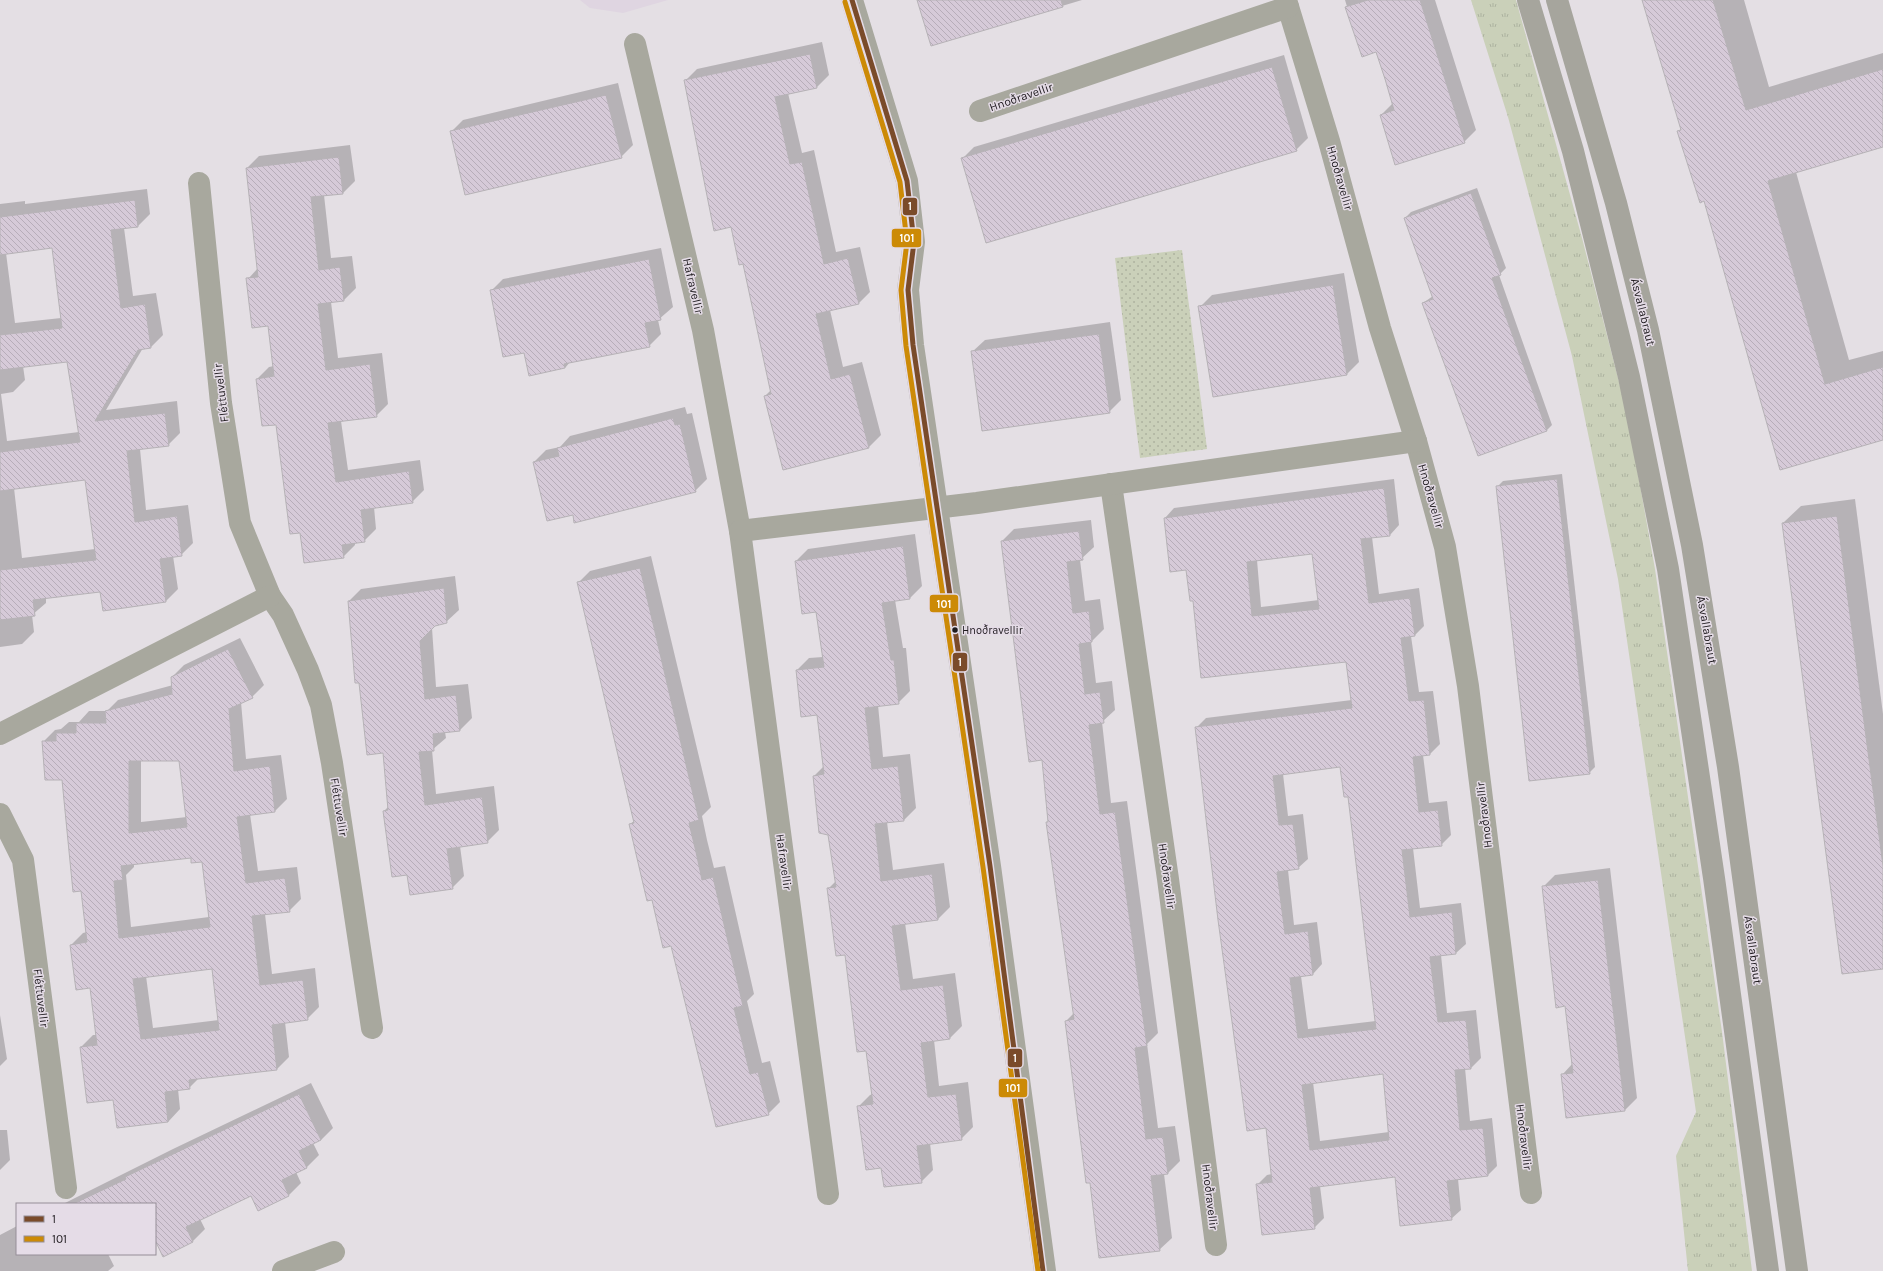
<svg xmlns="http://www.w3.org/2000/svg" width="1883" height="1271" font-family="Karla,sans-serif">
	<defs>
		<pattern id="grass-tufts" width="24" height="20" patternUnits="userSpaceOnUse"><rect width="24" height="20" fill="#cad0b9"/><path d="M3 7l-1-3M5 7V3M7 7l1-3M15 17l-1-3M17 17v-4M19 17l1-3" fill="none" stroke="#adb29f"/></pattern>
		<pattern id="park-dots" width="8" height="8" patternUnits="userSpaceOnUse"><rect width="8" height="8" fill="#cad0b9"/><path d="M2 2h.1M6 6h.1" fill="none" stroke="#adb29f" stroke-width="1.8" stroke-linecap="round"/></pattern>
		<pattern id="building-back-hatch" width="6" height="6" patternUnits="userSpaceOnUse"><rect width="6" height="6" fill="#d6cad8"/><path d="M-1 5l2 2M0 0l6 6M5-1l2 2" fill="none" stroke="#b7adb9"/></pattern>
	</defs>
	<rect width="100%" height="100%" fill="#e4dfe4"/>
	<!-- built -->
	<path fill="#dfd5e1" d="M580,0H668L623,13L590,8Z"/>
	<!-- grass -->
	<path fill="url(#grass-tufts)" d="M1471,0H1516L1582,238L1627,413L1655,569L1722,1032L1752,1271H1688L1676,1156L1696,1112L1618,579L1572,356L1508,117Z"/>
	<!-- park -->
	<path fill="url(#park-dots)" d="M1182,250L1207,449L1140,458L1115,258Z"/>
	<!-- shadow -->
	<g fill="#0003" fill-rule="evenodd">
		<path d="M918,0H1082L932,45Z"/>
		<path d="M1345,0H1435L1476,130L1464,142L1381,115L1393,103L1377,51L1362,56Z"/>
		<path d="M1643,0H1744L1769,87L1883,53V146L1796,172L1849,360L1883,351V439L1780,468L1704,200L1679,131L1682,128Z"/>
		<path d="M822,42L829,75L817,87L788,93L802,153L814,150L836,252L860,247L870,292L858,304L830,310L843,367L862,362L881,435L869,447L783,469L765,396L771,390L743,263L685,81L697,69Z"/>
		<path d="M1284,55L1308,138L1296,150L962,159L974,147Z"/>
		<path d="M618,83L633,145L621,157L451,132L463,120Z"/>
		<path d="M350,145L355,181L343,193L324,195L331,258L352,256L356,288L344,300L331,302L338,358L382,353L388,404L376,416L341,421L348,470L420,460L424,490L412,502L374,507L376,529L364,541L355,543V545L343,557L301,532L277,423L257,379L269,367L274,366L269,325L248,279L258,268L247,168L259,156Z"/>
		<path d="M1477,188L1506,268L1499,275L1552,425L1547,430L1423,303L1433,296L1405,218L1411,212Z"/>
		<path d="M147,189L150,214L138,226L124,228L133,296L156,293L163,335L151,347L143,348L106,410L177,401L180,433L168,445L140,449L146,510L188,505L193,543L181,555L173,556L178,589L166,601L103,610L101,591L46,597V603L32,615L34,632L22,644L0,647V204L25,201V204ZM53,247L61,318L15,323L6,253ZM68,360L79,432L7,441L1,394L13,392L25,380L23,366ZM86,479L95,549L22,558L14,488Z"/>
		<path d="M661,248L673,307L658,320L661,334L649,346L570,362L565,368L491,291L503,279Z"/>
		<path d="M1344,273L1359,362L1347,374L1200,307L1212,295Z"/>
		<path d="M1110,322L1121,400L1109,412L972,352L985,340Z"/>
		<path d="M685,407L687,414L692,413L707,479L695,491L574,514L534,462L546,450L560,447L570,436Z"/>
		<path d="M1562,474L1595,767L1589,773L1497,487L1503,481Z"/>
		<path d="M1394,479L1399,525L1390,535L1372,537L1379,594L1419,588L1424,626L1415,635L1411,636L1419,692L1433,691L1440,744L1430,754L1423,755L1429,803L1447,801L1451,835L1441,845L1413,848L1420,908L1461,903L1466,944L1456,953L1441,955L1447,1013L1476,1010L1481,1058L1471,1068H1465L1470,1121L1492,1118L1497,1166L1488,1175L1458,1179L1461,1210L1451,1219L1396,1176L1320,1186L1324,1218L1314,1228L1257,1185L1267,1175L1272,1174L1267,1127L1196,728L1206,718L1352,700L1347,661L1193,600L1187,569L1165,518L1174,508ZM1313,553L1319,600L1261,607L1257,560ZM1341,766L1348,795L1376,1021L1308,1029L1301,976L1313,974L1322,964L1317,922L1294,925L1288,870L1298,868L1308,859L1303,814L1288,816L1283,774ZM1384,1073L1389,1132L1320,1141L1313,1082Z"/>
		<path d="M1855,499L1883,714V968L1783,523L1801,506Z"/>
		<path d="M1091,520L1094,547L1080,560L1085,601L1100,599L1104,629L1091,642L1096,683L1112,681L1115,710L1102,722L1111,803L1127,801L1158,1033L1147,1044L1158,1128L1175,1126L1180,1161L1168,1173L1164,1174L1172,1238L1159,1250L1091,1181L1066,1021L1074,1013L1047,822L1049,821L1043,759L1002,541L1014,529Z"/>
		<path d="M915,534L922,586L910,598L895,600L903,648H906L910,691L898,703L878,705L883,757L910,754L916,808L904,820L887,822L893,870L944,863L950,907L938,919L905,923L913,979L955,973L962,1026L950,1038L934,1040L939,1086L968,1082L973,1127L961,1139L930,1143L933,1170L921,1182L882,1167L858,1107L870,1095L873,1094L867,1050L846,953L828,889L836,881L829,834L814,776L824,766L818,714L797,670L809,658L823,657L817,611L796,561L808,549Z"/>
		<path d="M651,556L711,807L702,816L707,840L714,868L725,866L754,994L747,1001L762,1063L770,1061L780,1102L768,1114L672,945L653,899L630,824L634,821L578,583L590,571Z"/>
		<path d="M455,576L459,610L446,622L435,625L432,628L436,687L468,684L472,718L460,730L445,732L446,738L432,750L436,794L494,786L499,830L487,842L460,846L464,876L452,888L408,874L384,811L389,806L384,752L360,681L349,601L361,589Z"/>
		<path d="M240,638L264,685L252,697L241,702L246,759L281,755L287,799L275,811L250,814L258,871L297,867L301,899L289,911L265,914L272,974L315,968L319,1007L307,1019L285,1022L289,1057L277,1069L199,1078L189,1088L178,1089L180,1109L168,1122L114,1098L81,1047L93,1035H96L91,987L71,945L83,933L87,932L82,890L62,779L43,742L55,730L61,729L69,722H79L89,711H107L118,700L173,685L172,677L184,665ZM141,760H180L187,817L141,822ZM192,857L203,861L209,917L131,927L126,875L134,867V864ZM212,968L219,1020L153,1028L146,976Z"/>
		<path d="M1610,868L1637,1098L1625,1110L1567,1117L1562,1075L1573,1063L1566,1005L1543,887L1555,875Z"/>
		<path d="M0,1015L7,1059L0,1066Z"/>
		<path d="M311,1083L333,1128L321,1140L313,1143L319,1155L307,1167L296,1172L301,1183L289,1195L258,1209L251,1194L200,1219L205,1229L193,1241L155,1238V1204H63L173,1149Z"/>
		<path d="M0,1130H7L10,1160L0,1170Z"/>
		<path d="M17,1226V1254H108L114,1266L108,1271H0V1235Z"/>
	</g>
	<!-- building -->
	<g fill="url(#building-back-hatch)" stroke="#b6b2b6" fill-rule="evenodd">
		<path d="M917,0H1061L1063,7L931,46Z"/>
		<path d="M1368,0H1420L1465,143L1395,165L1380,115L1394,110L1385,79L1376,52L1362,57L1345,7Z"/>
		<path d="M1642,0H1713L1746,110L1883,69V147L1768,181L1825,384L1883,367V440L1780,470L1704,201L1700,203L1677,131L1681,130Z"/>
		<path d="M810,54L817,88L775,97L790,164L802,162L824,264L848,258L859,304L816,314L831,379L850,374L869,448L783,470L764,396L771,394L743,264L739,265L731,227L714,231L684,80Z"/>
		<path d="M1272,67L1297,151L986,243L961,158Z"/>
		<path d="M606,95L622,158L465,195L450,131Z"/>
		<path d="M339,157L343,194L311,197L319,270L340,267L344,301L318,304L326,370L370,364L377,417L328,423L336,482L409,471L413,503L361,510L365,542L342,545L344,558L304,563L300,533L290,534L276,425L262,426L256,379L274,376L268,326L252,328L246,278L258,277L246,168Z"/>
		<path d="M1471,193L1501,275L1492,278L1547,431L1478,456L1422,303L1433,299L1404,218Z"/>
		<path d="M135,200L138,227L111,230L121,308L145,304L151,348L138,350L95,421L165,413L169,446L127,451L135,522L177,516L182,556L160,559L166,602L103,611L100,592L33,600L35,616L0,620V570L96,560L85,480L0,491V452L80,442L67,362L0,370V335L62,328L52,248L0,255V217Z"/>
		<path d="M649,259L661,320L645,323L650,347L564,364L565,368L529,376L524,353L503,357L490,290Z"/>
		<path d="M1333,285L1347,375L1213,397L1198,306Z"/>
		<path d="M1099,334L1110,413L982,431L971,351Z"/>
		<path d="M673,418L675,425L680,424L696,492L574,523L573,515L547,521L533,462L559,456L557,448Z"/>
		<path d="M1557,479L1590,774L1529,781L1496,486Z"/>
		<path d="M1384,488L1390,536L1361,539L1369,603L1410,598L1415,636L1401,638L1409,701L1424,700L1430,755L1413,757L1419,812L1438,810L1442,846L1402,850L1410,917L1452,912L1456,954L1430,957L1438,1022L1466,1020L1471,1069L1455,1070L1460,1130L1483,1128L1488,1176L1447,1181L1452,1220L1400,1226L1395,1177L1310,1188L1315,1229L1262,1235L1256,1184L1272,1182L1266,1128L1247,1131L1218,920L1195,727L1352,708L1346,662L1201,678L1193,601H1190L1186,570L1170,572L1164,518ZM1312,554L1319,609L1252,616L1247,562ZM1340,767L1344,797H1348L1376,1029L1298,1038L1290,978L1313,975L1308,931L1285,934L1277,872L1299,869L1293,824L1279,825L1273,776ZM1383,1074L1389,1140L1310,1150L1302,1085Z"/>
		<path d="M1837,516L1883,866V969L1842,974L1782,523Z"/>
		<path d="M1079,531L1083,560L1067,562L1073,613L1089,611L1092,642L1079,644L1085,694L1100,692L1104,723L1089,725L1100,814L1115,812L1147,1046L1135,1048L1146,1139L1163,1137L1168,1174L1151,1176L1160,1251L1099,1258L1090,1183H1086L1065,1021L1074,1019L1046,822H1048L1042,760L1029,762L1001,541Z"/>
		<path d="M903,546L910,599L882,603L891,660H894L899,704L865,708L872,769L898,766L904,821L875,824L881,881L932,874L938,920L892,926L901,990L943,985L950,1039L921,1043L928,1097L956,1094L962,1140L917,1146L922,1183L884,1187L881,1168L866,1170L857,1106L873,1104L866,1051L857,1052L845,955L836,956L827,888L836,887L828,835L819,833L813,776L824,774L817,715L801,717L796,670L824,667L816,612L802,614L795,561Z"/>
		<path d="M640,568L699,820L689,823L696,852L702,880L713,877L743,1006L734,1008L750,1074L758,1072L769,1115L716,1127L671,946L663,948L652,900L647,901L629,824L634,823L577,582Z"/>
		<path d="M444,588L447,623L435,626L420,641L425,699L456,695L460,731L433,734L434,751L419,752L425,805L482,797L488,843L447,849L453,889L410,895L407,875L392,877L383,811L388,810L383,753L367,755L359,683H355L348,601Z"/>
		<path d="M228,649L253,698L229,709L234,771L270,766L275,812L237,817L246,883L285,878L290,912L252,916L260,985L303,980L308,1020L272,1025L277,1070L189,1080L190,1089L165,1092L168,1122L117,1128L113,1100L87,1103L80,1047L97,1045L90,988L76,990L70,945L87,942L81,891L73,892L62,780H45L42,741H56V733H76V723H106L105,711L172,694L171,677ZM129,761H179L187,827L129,833ZM191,858V863L202,862L210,927L119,938L114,881L123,880L121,866ZM212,969L219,1030L141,1039L133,979Z"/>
		<path d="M1598,880L1625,1111L1566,1118L1561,1074L1573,1073L1565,1006L1556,1008L1542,886Z"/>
		<path d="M299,1094L321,1140L299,1151L307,1168L282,1180L289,1196L258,1211L251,1196L186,1227L193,1242L163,1257L155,1240V1204H73L126,1179L125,1177Z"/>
	</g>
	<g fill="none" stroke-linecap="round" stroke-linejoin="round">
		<!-- minor -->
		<g stroke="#a8a89e" stroke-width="22">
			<path d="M1286,0L1329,141L1380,328L1416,441L1445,547L1468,686L1531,1193"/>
			<path d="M635,44L703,330L740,531L828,1194"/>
			<path d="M980,111L1288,7"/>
			<path d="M199,183L221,403L240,523L270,596L283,615L308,670L321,705L332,763L372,1028"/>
			<path d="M1111,484L1168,879L1216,1245"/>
			<path d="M740,531L977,503L1416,441"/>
			<path d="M0,734L270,596"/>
			<path d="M0,814L23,860L66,1188"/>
			<path d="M283,1271L334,1252"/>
		</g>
		<!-- tertiary -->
		<path stroke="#a8a89e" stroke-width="22" d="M852,0L907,181L914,242L908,290L913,345L990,866L1045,1271"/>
		<!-- secondary -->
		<g stroke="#a6a59d" stroke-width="22">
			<path d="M1528,0L1573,151L1629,377L1668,569L1714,878L1768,1271"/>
			<path d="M1557,0L1616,203L1648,330L1692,545L1728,767L1797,1271"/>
		</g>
		<!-- bus-1 casing -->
		<g stroke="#e5dce7" stroke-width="8">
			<path id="bus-1" d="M852,0L907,181L914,242L908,290L913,345L990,866L1043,1271"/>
		</g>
		<!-- bus-2 casing -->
		<g stroke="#e5dce7" stroke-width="8">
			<path id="bus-2" d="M845,2L900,182L907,242L901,290L906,346L983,867L1038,1271"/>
		</g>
		<!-- bus-1 -->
		<use href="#bus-1" stroke="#7a4b2a" stroke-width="5"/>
		<!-- bus-2 -->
		<use href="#bus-2" stroke="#cc8a06" stroke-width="5"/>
	</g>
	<!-- markers -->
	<circle fill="#1e1a1e" stroke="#e5dce7" stroke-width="1.5" cx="955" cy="630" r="3.5"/>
	<g text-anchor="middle" stroke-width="3" stroke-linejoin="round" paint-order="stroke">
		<!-- bus labels -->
		<g font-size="11" fill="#1e1a1e" stroke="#e5dce7" text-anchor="start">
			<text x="962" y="634">Hnoðravellir</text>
		</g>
		<!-- street labels -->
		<g font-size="12" fill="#1e1a1e" stroke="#e5dce7">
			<text transform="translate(1021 97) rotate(-19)" y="4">Hnoðravellir</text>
			<text transform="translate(1340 178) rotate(74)" y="4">Hnoðravellir</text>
			<text transform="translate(693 286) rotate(77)" y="4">Hafravellir</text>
			<text transform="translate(1643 312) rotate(76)" y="4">Ásvallabraut</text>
			<text transform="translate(221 393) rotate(-97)" y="4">Fléttuvellir</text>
			<text transform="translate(1431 496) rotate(74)" y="4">Hnoðravellir</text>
			<text transform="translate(1707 630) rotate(80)" y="4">Ásvallabraut</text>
			<text transform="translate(339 807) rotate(81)" y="4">Fléttuvellir</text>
			<text transform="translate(1484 815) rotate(-97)" y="4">Hnoðravellir</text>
			<text transform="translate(784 862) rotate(82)" y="4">Hafravellir</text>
			<text transform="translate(1167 876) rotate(82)" y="4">Hnoðravellir</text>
			<text transform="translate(1753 950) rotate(82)" y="4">Ásvallabraut</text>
			<text transform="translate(41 998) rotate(83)" y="4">Fléttuvellir</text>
			<text transform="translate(1524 1137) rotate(83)" y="4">Hnoðravellir</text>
			<text transform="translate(1210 1197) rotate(83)" y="4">Hnoðravellir</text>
		</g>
	</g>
	<g stroke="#e5dce7" stroke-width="1.5">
		<rect x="902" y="197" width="16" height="19" rx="4" fill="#7a4b2a"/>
		<rect x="891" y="228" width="31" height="20" rx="4" fill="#cc8a06"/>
		<rect x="929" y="594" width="30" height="19" rx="4" fill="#cc8a06"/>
		<rect x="952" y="652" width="16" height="20" rx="4" fill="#7a4b2a"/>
		<rect x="1007" y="1048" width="16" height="20" rx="4" fill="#7a4b2a"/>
		<rect x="998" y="1078" width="30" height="20" rx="4" fill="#cc8a06"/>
	</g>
	<g font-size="11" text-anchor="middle" font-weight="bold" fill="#fff">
		<text x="910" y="210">1</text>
		<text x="907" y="242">101</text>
		<text x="944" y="608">101</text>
		<text x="960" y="666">1</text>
		<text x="1015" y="1062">1</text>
		<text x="1013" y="1092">101</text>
	</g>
	<!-- legend -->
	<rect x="16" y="1203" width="140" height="52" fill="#e5dce7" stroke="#958e97"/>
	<rect x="24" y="1216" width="20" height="6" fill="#7a4b2a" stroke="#958e97"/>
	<text x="52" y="1223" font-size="12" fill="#1e1a1e">1</text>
	<rect x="24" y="1236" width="20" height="6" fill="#cc8a06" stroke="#958e97"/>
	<text x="52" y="1243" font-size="12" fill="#1e1a1e">101</text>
</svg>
